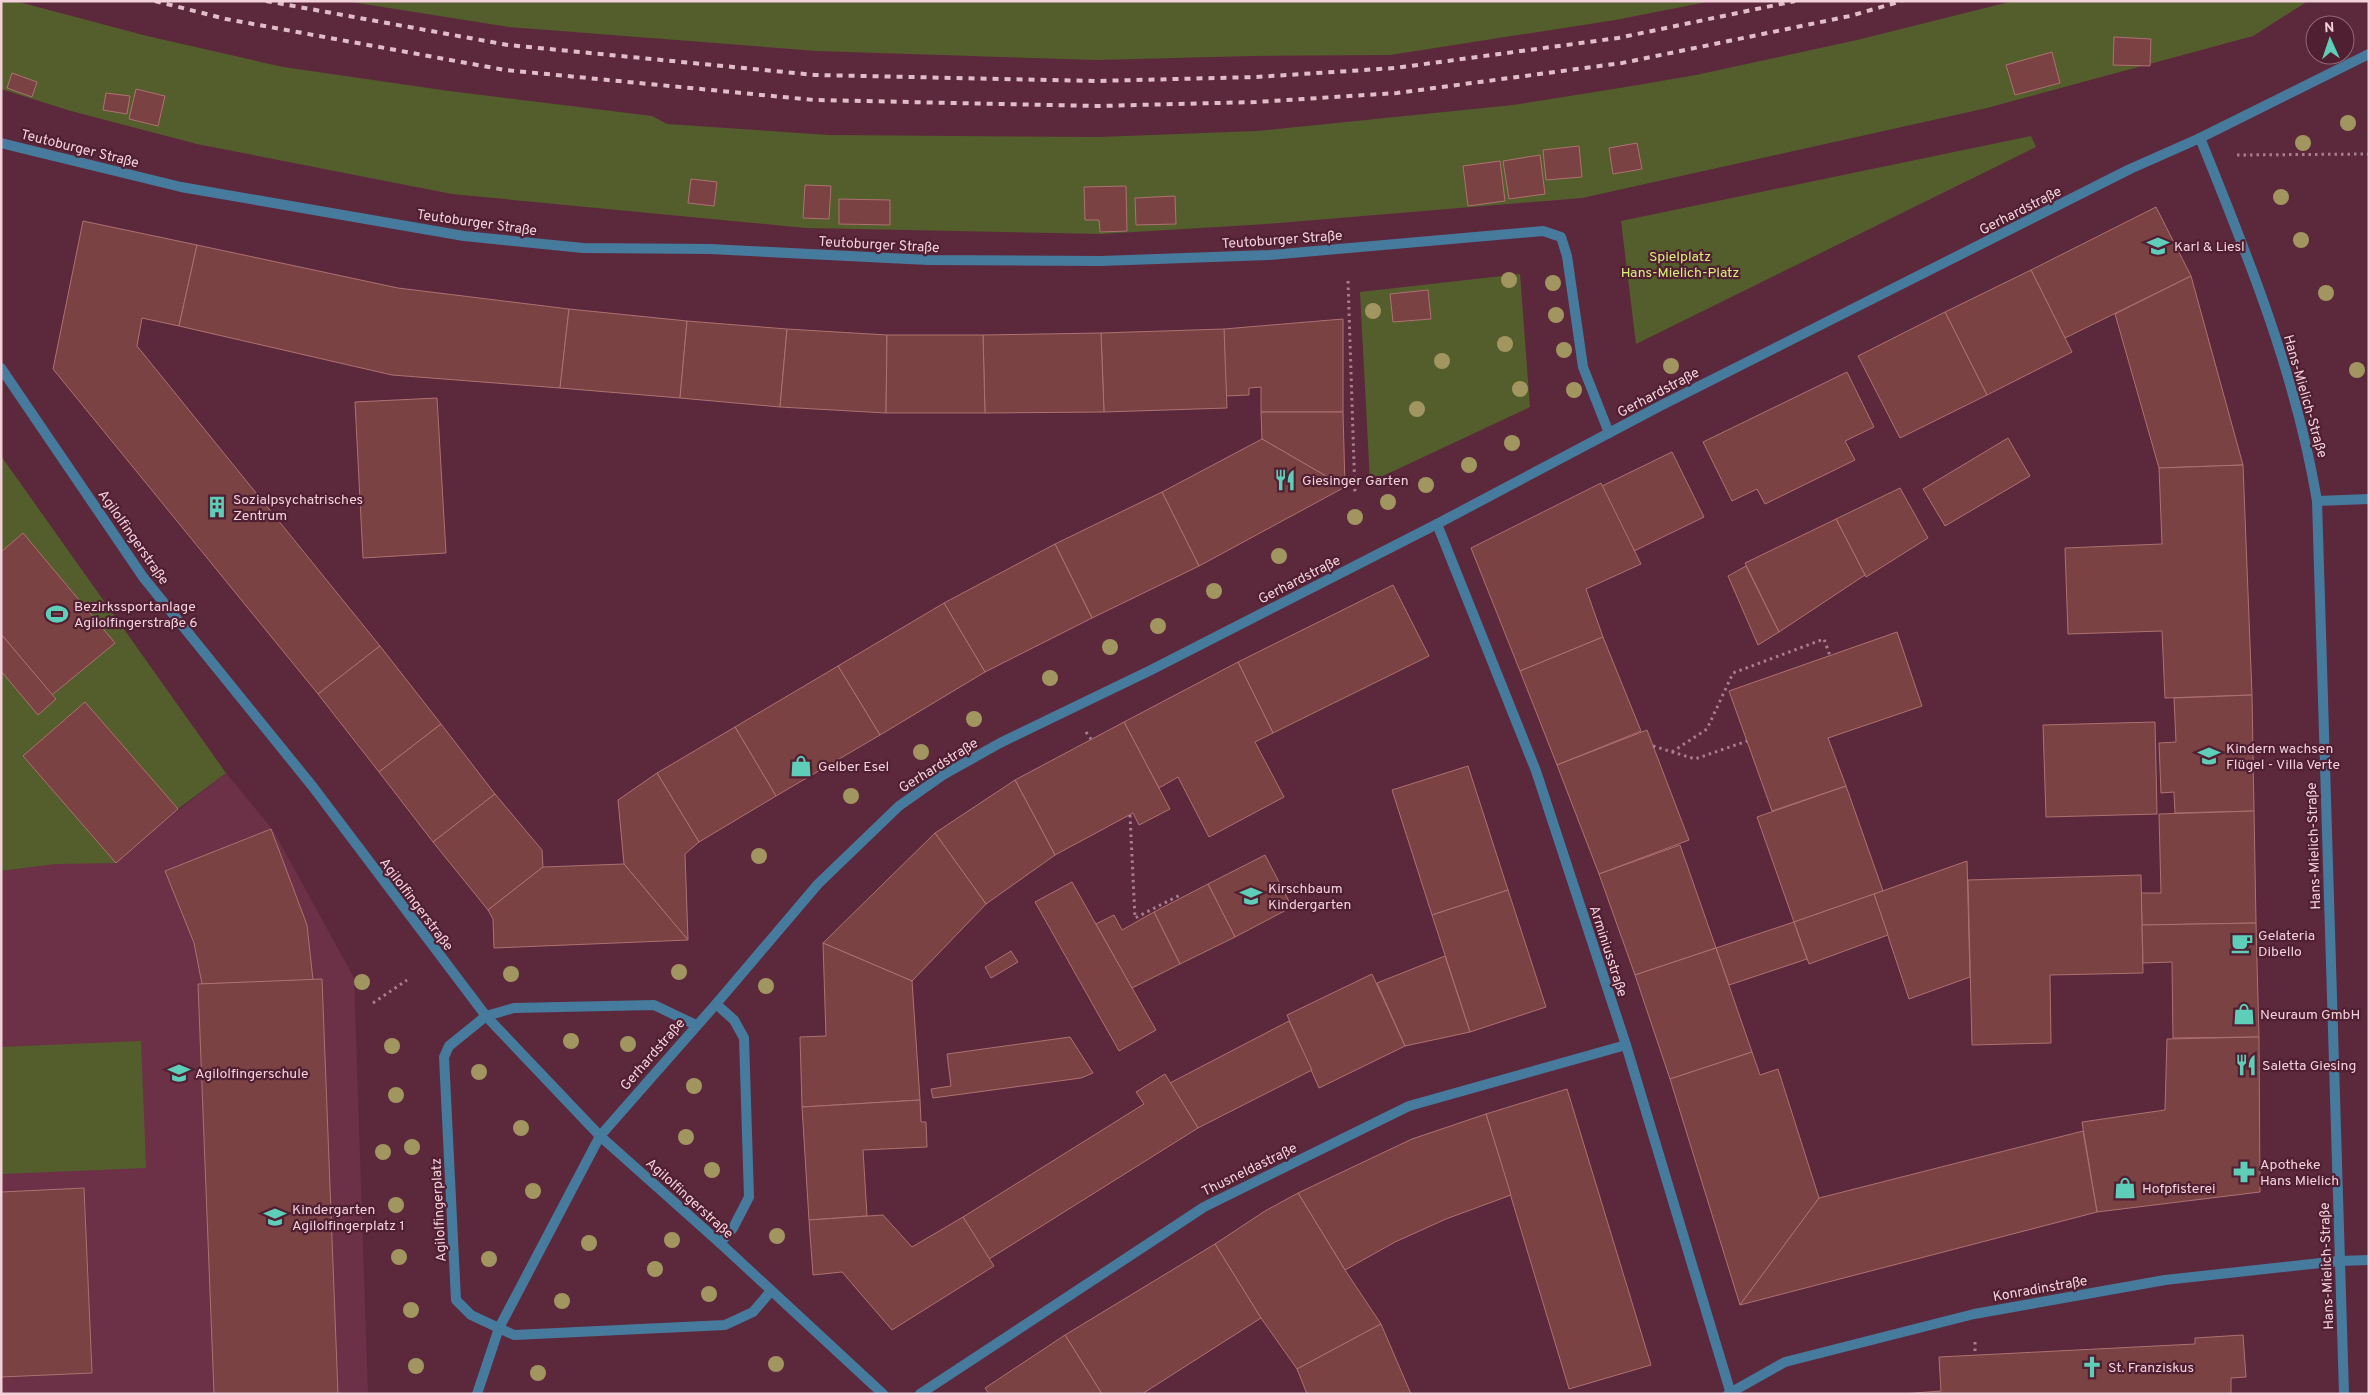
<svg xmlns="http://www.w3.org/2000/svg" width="2370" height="1395" font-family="Overpass,sans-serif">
	<rect width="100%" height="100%" fill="#5c293c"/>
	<!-- built -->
	<path fill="#6c3147" d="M226,773L273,830L354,978L368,1394H1V871L56,864L141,840Z"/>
	<!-- green -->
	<g fill="#545e2c">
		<path d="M1,1H15L147,36L283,67L449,91L652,116L667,124L829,135L1099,137L1257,131L1513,105L1626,87L1696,75L1857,40L2013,1H2308L2253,36L1987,108L1582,198L1266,224L1101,234L806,228L452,194L197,144L71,111L1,89Z"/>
		<path d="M345,1H1712L1615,20L1390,55L1252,56L1096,60L817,51L509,27Z"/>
		<path d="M2031,136L2036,147L1636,344L1621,221Z"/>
		<path d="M1520,274L1530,407L1370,482L1360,292Z"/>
		<path d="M1,456L226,773L178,809L116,863L56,864L1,871Z"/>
		<path d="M141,1041L146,1168L1,1174V1047Z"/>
	</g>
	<!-- building -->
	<g fill="#7b4244" stroke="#ae7171">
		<path d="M2114,37L2151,39L2150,66L2113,65Z"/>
		<path d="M2052,52L2060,83L2015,95L2006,65Z"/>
		<path d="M12,73L37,82L32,97L7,88Z"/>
		<path d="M136,89L165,96L158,126L129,119Z"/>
		<path d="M106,93L130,96L127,114L103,110Z"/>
		<path d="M1637,143L1642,169L1613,174L1609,148Z"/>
		<path d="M1579,146L1582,177L1546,180L1543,150Z"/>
		<path d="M1540,155L1545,194L1509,199L1503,161Z"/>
		<path d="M1500,161L1505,201L1468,206L1463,166Z"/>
		<path d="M691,179L717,182L714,206L688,203Z"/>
		<path d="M805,185L831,186L829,219L803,218Z"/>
		<path d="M1126,186L1127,231L1100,232L1099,220H1085L1084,187Z"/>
		<path d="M1175,196L1176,224L1136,225L1135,198Z"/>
		<path d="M839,199L890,200V225L839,224Z"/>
		<path d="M2156,207L2191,276L2065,338L2031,270Z"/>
		<path d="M83,221L197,245L179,326L142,318L137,346L380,646L318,694L53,369Z"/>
		<path d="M197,245L398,288L569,309L560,388L392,375L179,326Z"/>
		<path d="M2031,270L2072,352L1987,395L1945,312Z"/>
		<path d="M2191,276L2243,465L2159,468L2115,314Z"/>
		<path d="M1428,290L1431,319L1393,322L1390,294Z"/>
		<path d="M569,309L687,321L680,398L560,388Z"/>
		<path d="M1945,312L1987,395L1900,438L1858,356Z"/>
		<path d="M1343,319V412H1261V387L1249,388V395L1226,396L1224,329Z"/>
		<path d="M687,321L787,329L780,407L680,398Z"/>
		<path d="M787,329L887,335L886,413L780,407Z"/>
		<path d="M1224,329L1227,408L1104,412L1101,333Z"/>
		<path d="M1101,333L1104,412L985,413L983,335Z"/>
		<path d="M887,335H983L985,413H886Z"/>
		<path d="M1847,372L1874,427L1845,441L1855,460L1765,504L1757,489L1732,501L1703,442Z"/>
		<path d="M437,398L446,553L363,558L355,402Z"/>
		<path d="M1261,412H1343L1345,487L1262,439Z"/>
		<path d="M2008,438L2030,476L1945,526L1923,489Z"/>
		<path d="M1262,439L1345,487L1199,566L1162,492Z"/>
		<path d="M1672,452L1704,517L1634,551L1602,486Z"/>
		<path d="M2243,465L2252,695L2165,698L2162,631L2068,634L2065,548L2162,544L2159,468Z"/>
		<path d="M1601,483L1641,564L1586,589L1603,637L1520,671L1471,548Z"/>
		<path d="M1900,488L1928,538L1866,577L1836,519Z"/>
		<path d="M1162,492L1199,566L1092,618L1055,544Z"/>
		<path d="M1836,519L1865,575L1779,632L1745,563Z"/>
		<path d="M23,533L115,643L52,695L1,634V552Z"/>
		<path d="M1055,544L1092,618L985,672L944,603Z"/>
		<path d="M1746,566L1779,632L1758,645L1728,576Z"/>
		<path d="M1393,585L1429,656L1273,733L1238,662Z"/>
		<path d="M944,603L985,672L880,735L838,666Z"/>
		<path d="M1897,632L1922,706L1828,738L1846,786L1772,811L1729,691Z"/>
		<path d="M1,634L56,699L38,715L1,671Z"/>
		<path d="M1603,637L1641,731L1557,765L1520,671Z"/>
		<path d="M380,646L441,724L379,772L318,694Z"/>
		<path d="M1238,662L1273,733L1255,742L1284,797L1209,837L1178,777L1159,788L1124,722Z"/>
		<path d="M838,666L880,735L776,796L735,727Z"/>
		<path d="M2252,695L2254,811L2175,813L2174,792L2161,793L2159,743L2176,742L2174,698Z"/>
		<path d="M85,702L178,809L116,863L23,756Z"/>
		<path d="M1124,722L1170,809L1139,825L1133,813L1055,855L1015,780Z"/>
		<path d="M2155,722L2157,814L2046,817L2043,725Z"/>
		<path d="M441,724L495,794L433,842L379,772Z"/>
		<path d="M735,727L776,796L699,842L657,773Z"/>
		<path d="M1647,730L1689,840L1599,874L1557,765Z"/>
		<path d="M1468,766L1508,890L1432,915L1392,790Z"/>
		<path d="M657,773L699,842L685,854L688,940L624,864L618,800Z"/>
		<path d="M1015,780L1055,855L986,904L935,833Z"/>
		<path d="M1846,786L1883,891L1794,922L1757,817Z"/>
		<path d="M495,794L542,850L543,867L488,910L433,842Z"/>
		<path d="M2254,811L2256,923L2142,925L2141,893H2161L2159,814Z"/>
		<path d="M271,829L307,925L313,980L202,984L194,943L165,871Z"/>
		<path d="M935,833L986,904L912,981L823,943Z"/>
		<path d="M1680,845L1716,948L1635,975L1599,874Z"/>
		<path d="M1265,855L1292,907L1235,937L1208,884Z"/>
		<path d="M1967,861L1970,977L1909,999L1874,894Z"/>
		<path d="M624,864L688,940L494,948L493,919L488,910L543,867Z"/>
		<path d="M2141,875L2143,973L2050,975L2051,1043L1972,1045L1968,880Z"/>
		<path d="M1072,882L1156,1030L1119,1051L1035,902Z"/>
		<path d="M1208,884L1235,937L1180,964L1154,912Z"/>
		<path d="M1508,890L1546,1007L1470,1032L1432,915Z"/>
		<path d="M1874,894L1888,935L1809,964L1794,922Z"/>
		<path d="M1154,912L1180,964L1132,988L1096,924L1114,915L1122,930Z"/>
		<path d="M1794,922L1807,959L1729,985L1716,948Z"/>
		<path d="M2256,923L2259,1037L2173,1038L2172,962L2143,963L2142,925Z"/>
		<path d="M823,943L912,981L920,1100L802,1107L800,1037L826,1036Z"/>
		<path d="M1716,948L1752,1052L1670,1079L1635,975Z"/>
		<path d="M1011,951L1018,962L991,978L985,967Z"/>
		<path d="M1445,956L1470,1032L1405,1046L1377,983Z"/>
		<path d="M1372,974L1405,1046L1319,1088L1287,1015Z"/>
		<path d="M322,979L338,1394H214L198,984Z"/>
		<path d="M1289,1021L1312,1070L1198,1128L1170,1083Z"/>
		<path d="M1070,1037L1093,1073L1081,1078L933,1098L931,1089L951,1086L947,1054Z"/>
		<path d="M2259,1037L2260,1192L2097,1212L2082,1122L2165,1110L2167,1039Z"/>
		<path d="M1752,1052L1760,1075L1778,1069L1819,1198L1740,1305L1670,1079Z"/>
		<path d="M1165,1074L1198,1128L989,1259L963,1217L1144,1104L1136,1092Z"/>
		<path d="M1567,1089L1651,1365L1569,1389L1486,1114Z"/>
		<path d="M920,1100L921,1122H926L927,1147L863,1150L867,1216L809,1220L802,1107Z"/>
		<path d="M1486,1114L1511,1195L1446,1219L1395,1242L1345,1270L1298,1193L1412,1139Z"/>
		<path d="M2083,1131L2097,1212L1740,1305L1819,1198Z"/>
		<path d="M84,1188L92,1373L1,1377V1192Z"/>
		<path d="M1298,1193L1345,1270L1381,1324L1297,1369L1261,1318L1215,1244L1265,1211Z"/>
		<path d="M883,1215L912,1247L963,1217L994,1266L892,1330L842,1272L813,1275L809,1220Z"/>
		<path d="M1215,1244L1261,1318L1142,1394H1102L1065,1335Z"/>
		<path d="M1381,1324L1411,1394H1307L1297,1369Z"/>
		<path d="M1065,1335L1102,1394H989L985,1388Z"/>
		<path d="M2243,1335L2246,1377L2231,1378V1394H1902L1941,1391L1939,1357L2195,1344V1338Z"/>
	</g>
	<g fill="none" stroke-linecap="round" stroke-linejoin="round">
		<!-- path -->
		<g stroke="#a87e8c" stroke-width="3" stroke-dasharray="2.5 4" stroke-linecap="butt">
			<path d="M2237,155L2369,154"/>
			<path d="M1348,281L1355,494"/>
			<path d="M1086,732L1091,739"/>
			<path d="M1653,746L1695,759L1747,741"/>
			<path d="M1672,752L1707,729L1733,673L1824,639L1830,656"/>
			<path d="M1130,815L1135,918L1182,894"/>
			<path d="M373,1003L407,980"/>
			<path d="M1975,1342V1355"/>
		</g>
		<!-- lane -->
		<g stroke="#467b9d" stroke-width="10">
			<path d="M716,1004L734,1020L744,1038L749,1197L733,1228L720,1243"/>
			<path d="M696,1025L654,1005L514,1008L486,1016L449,1046L444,1057L456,1300L471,1315L514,1335L725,1325L753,1312L771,1291"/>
		</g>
		<!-- street -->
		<g stroke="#467b9d" stroke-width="10">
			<path d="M2200,138C2248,256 2296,375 2317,501L2344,1394"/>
			<path d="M1,143L181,187L464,236L583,248L710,249L928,260L1101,261L1269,255L1543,231L1561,237L1567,256L1583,367L1609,433"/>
			<path d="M1,368L143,577L313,787L486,1016L600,1136L720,1243L883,1394"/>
			<path d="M2317,501L2369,499"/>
			<path d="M1437,524L1536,771L1626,1045L1731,1394"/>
			<path d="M477,1394L499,1328L600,1136L716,1004L818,884L899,806L943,775L1000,743L1151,670L1437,524L1660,406L2130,169L2200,138L2369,54"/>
			<path d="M920,1394L1204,1207L1409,1106L1626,1045"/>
			<path d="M1728,1394L1785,1362L1974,1314L2165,1280L2339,1261L2369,1260"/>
		</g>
		<!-- rail -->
		<g stroke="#e1bdc8" stroke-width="4" stroke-dasharray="6 6" stroke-linecap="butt">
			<path d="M155,1L226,19L505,70L814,100L1098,106L1256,102L1397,93L1622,63L1850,16L1902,1"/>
			<path d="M266,1L508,45L815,75L1097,81L1256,77L1395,68L1618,38L1795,1"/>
		</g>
	</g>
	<!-- trees -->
	<g fill="#a19660">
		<circle cx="2348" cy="123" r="8"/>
		<circle cx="2303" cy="143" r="8"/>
		<circle cx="2281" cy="197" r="8"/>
		<circle cx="2301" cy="240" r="8"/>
		<circle cx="1509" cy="280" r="8"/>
		<circle cx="1553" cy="283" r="8"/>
		<circle cx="2326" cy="293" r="8"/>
		<circle cx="1373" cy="311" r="8"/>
		<circle cx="1556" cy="315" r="8"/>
		<circle cx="1505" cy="344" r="8"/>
		<circle cx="1564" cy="350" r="8"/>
		<circle cx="1442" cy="361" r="8"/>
		<circle cx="1671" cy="366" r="8"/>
		<circle cx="2357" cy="370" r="8"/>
		<circle cx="1520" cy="389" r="8"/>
		<circle cx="1574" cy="390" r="8"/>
		<circle cx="1417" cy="409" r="8"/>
		<circle cx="1512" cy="443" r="8"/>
		<circle cx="1469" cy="465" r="8"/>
		<circle cx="1426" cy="485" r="8"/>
		<circle cx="1388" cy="502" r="8"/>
		<circle cx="1355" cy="517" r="8"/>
		<circle cx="1279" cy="556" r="8"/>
		<circle cx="1214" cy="591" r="8"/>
		<circle cx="1158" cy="626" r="8"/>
		<circle cx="1110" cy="647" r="8"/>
		<circle cx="1050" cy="678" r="8"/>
		<circle cx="974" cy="719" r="8"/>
		<circle cx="921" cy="752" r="8"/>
		<circle cx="851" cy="796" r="8"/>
		<circle cx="759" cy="856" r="8"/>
		<circle cx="679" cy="972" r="8"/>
		<circle cx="511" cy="974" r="8"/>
		<circle cx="362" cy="982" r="8"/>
		<circle cx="766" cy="986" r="8"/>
		<circle cx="571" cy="1041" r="8"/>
		<circle cx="628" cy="1044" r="8"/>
		<circle cx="392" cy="1046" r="8"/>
		<circle cx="479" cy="1072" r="8"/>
		<circle cx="694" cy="1086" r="8"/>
		<circle cx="396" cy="1095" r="8"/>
		<circle cx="521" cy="1128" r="8"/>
		<circle cx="686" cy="1137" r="8"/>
		<circle cx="412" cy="1147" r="8"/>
		<circle cx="383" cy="1152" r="8"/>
		<circle cx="712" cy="1170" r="8"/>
		<circle cx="533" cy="1191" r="8"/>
		<circle cx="396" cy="1205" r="8"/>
		<circle cx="777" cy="1236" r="8"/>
		<circle cx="672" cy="1240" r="8"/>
		<circle cx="589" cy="1243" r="8"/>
		<circle cx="399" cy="1257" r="8"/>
		<circle cx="489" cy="1259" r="8"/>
		<circle cx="655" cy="1269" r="8"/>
		<circle cx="709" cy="1294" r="8"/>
		<circle cx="562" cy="1301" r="8"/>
		<circle cx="411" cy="1310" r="8"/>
		<circle cx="776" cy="1364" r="8"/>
		<circle cx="416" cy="1366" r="8"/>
		<circle cx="538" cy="1373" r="8"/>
	</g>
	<!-- icons -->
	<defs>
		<g id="school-bare" transform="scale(1.725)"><path d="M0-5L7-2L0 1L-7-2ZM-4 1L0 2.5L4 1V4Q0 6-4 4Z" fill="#5eceb8" stroke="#501f32" stroke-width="2.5" paint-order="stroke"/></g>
		<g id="restaurant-bare" transform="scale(1.725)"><path d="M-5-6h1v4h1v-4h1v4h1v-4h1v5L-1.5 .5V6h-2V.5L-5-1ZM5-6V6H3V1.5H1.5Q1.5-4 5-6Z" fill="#5eceb8" stroke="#501f32" stroke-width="2.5" paint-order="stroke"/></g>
		<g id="building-bare" transform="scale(1.725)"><path d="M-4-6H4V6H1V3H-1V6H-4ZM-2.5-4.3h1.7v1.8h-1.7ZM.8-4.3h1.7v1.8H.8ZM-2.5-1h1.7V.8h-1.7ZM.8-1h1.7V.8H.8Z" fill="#5eceb8" stroke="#501f32" stroke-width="2.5" paint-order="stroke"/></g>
		<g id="stadium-bare" transform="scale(1.725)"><path d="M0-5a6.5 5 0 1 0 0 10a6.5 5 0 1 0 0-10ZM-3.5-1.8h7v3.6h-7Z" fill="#5eceb8" stroke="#501f32" stroke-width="2.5" paint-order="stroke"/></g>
		<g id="shop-bare" transform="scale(1.725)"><path d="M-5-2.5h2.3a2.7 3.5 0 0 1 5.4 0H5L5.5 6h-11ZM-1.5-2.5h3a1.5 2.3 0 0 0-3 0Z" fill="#5eceb8" stroke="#501f32" stroke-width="2.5" paint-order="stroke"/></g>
		<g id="cafe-bare" transform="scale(1.725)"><path d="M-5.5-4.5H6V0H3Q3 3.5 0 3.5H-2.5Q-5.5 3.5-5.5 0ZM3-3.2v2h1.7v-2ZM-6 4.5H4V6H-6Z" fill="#5eceb8" stroke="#501f32" stroke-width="2.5" paint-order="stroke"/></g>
		<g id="pharmacy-bare" transform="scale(1.725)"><path d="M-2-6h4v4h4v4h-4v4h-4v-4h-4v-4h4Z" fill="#5eceb8" stroke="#501f32" stroke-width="2.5" paint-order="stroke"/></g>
		<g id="church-bare" transform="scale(1.725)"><path d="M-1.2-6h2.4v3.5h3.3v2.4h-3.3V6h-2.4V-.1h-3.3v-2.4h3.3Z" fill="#5eceb8" stroke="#501f32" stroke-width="2.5" paint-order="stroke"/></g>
	</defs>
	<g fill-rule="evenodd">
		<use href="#school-bare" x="2158" y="246"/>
		<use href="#restaurant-bare" x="1285" y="480"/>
		<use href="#building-bare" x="217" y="507"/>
		<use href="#stadium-bare" x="57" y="614"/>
		<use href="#school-bare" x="2209" y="756"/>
		<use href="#shop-bare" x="801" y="766"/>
		<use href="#school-bare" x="1251" y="896"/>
		<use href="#cafe-bare" x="2242" y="943"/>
		<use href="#shop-bare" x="2244" y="1014"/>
		<use href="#restaurant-bare" x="2246" y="1065"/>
		<use href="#school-bare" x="179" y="1073"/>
		<use href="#pharmacy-bare" x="2244" y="1172"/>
		<use href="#shop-bare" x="2125" y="1188"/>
		<use href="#school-bare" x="275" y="1217"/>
		<use href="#church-bare" x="2092" y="1367"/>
	</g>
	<g text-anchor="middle" stroke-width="4.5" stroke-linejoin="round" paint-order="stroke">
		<!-- street labels -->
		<g font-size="14" fill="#f3d1db" stroke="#501f32">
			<text transform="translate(80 148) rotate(14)" y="5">Teutoburger Straße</text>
			<text transform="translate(2020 210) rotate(-27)" y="5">Gerhardstraße</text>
			<text transform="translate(477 222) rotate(8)" y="5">Teutoburger Straße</text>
			<text transform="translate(1282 239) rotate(-4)" y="5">Teutoburger Straße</text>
			<text transform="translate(879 244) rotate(3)" y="5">Teutoburger Straße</text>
			<text transform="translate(1658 392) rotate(-28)" y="5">Gerhardstraße</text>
			<text transform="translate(2306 396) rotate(74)" y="5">Hans-Mielich-Straße</text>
			<text transform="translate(134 537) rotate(55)" y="5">Agilolfingerstraße</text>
			<text transform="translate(1299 579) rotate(-27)" y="5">Gerhardstraße</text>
			<text transform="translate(938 765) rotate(-32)" y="5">Gerhardstraße</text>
			<text transform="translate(2313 846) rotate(-92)" y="5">Hans-Mielich-Straße</text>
			<text transform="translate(417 904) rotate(53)" y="5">Agilolfingerstraße</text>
			<text transform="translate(1609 951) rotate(72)" y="5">Arminiusstraße</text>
			<text transform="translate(652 1054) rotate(-49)" y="5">Gerhardstraße</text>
			<text transform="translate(1249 1169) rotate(-26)" y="5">Thusneldastraße</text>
			<text transform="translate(690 1198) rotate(42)" y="5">Agilolfingerstraße</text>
			<text transform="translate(438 1210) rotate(-93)" y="5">Agilolfingerplatz</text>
			<text transform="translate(2326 1266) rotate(-92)" y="5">Hans-Mielich-Straße</text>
			<text transform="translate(2040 1288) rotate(-10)" y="5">Konradinstraße</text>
		</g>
		<!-- poi labels -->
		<g font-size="14" fill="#f3d1db" stroke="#501f32" text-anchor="start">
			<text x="2174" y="251">Karl &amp; Liesl</text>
			<text x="1302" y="485">Giesinger Garten</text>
			<text x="233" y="504">Sozialpsychatrisches<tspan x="233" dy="16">Zentrum</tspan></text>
			<text x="74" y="611">Bezirkssportanlage<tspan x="74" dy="16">Agilolfingerstraße 6</tspan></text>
			<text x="2226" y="753">Kindern wachsen<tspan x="2226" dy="16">Flügel - Villa Verte</tspan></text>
			<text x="818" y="771">Gelber Esel</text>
			<text x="1268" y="893">Kirschbaum<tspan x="1268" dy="16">Kindergarten</tspan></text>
			<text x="2258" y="940">Gelateria<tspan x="2258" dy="16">Dibello</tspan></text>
			<text x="2260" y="1019">Neuraum GmbH</text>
			<text x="2262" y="1070">Saletta Giesing</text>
			<text x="195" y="1078">Agilolfingerschule</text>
			<text x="2260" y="1169">Apotheke<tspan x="2260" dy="16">Hans Mielich</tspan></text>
			<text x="2142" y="1193">Hofpfisterei</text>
			<text x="292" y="1214">Kindergarten<tspan x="292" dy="16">Agilolfingerplatz 1</tspan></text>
			<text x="2108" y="1372">St. Franziskus</text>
		</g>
		<!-- park labels -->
		<g font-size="14" fill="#d9f07d" stroke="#501f32">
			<text x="1680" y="261">Spielplatz<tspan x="1680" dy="16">Hans-Mielich-Platz</tspan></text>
		</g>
	</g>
	<!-- border -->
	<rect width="2370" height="1395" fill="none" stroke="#f3d1db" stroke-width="5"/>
	<!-- north arrow -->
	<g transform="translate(2330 40) rotate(357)"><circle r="24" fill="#501f32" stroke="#916676"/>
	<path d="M0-4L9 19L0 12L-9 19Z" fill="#5eceb8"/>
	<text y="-8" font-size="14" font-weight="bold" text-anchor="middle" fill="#f3d1db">N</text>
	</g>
</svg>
